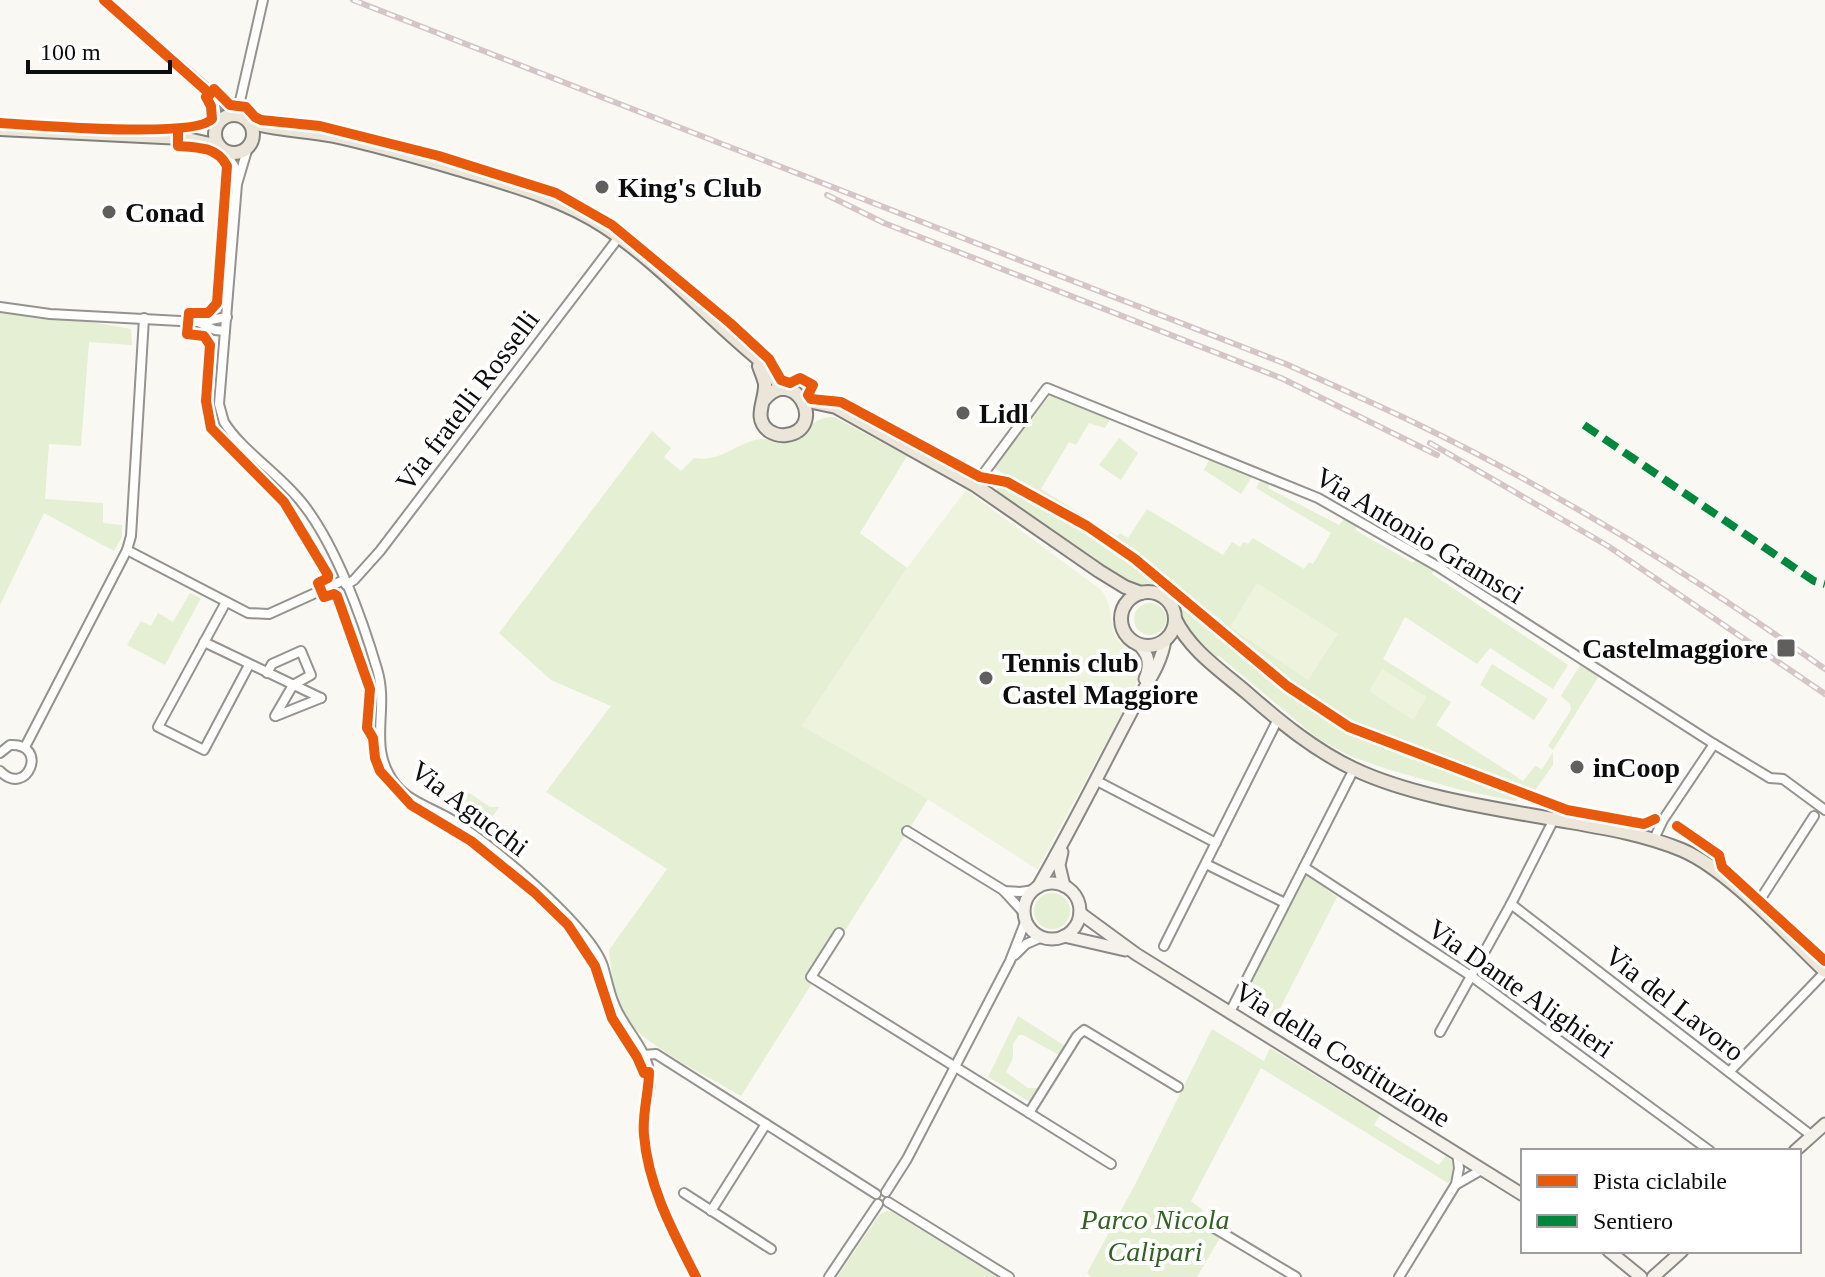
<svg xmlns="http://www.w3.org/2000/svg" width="1825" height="1277" font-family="'Times New Roman',serif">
	<rect width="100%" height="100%" fill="#faf8f2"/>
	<!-- green -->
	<g fill="#e5efd3">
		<path d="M0,312C44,319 88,320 131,329L132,345L89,342L81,446L49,444L45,499L103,503V523L122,525V537L114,551L44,513L0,605Z"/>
		<path d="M1051,394L1111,418L1105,428L1089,423L1076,445L1069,442L1041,489L1117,536L1120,533L1128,538L1147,509L1223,555L1232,542L1240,547L1243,542L1248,544L1253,538L1304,569L1309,562L1313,564L1331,533L1256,488L1260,481L1266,480L1270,482L1268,488L1339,525L1344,519L1357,526L1355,530L1413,563L1416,559L1434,570L1432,574L1568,665L1553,689L1490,648L1477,664L1405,617L1383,659L1451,702L1436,725L1523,781L1535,766L1542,769L1553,752V765L1533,793L1515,801L1461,790L1387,769L1350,756L1317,738L1219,656L1214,657L1186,631L1180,607L1168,592L1157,588L1134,587L996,490L1006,475L992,467Z"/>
		<path d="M834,417L907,456L860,533L907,568L802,726L1117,722L1037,869L928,799L741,1096C711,1078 641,1044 624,1016C613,996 612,972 609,950L667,869L546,792L611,706L551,680L499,633L652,431L671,448L664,457L681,471L694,458C720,463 736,443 760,439C771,438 780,445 791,441C811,435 808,417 834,417Z"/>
		<path d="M1119,438L1138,453L1121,480L1099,465Z"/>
		<path d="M1210,458L1253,475L1241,494L1204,470Z"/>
		<path d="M190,593L201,598L165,665L127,645L141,621L151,626L158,613L173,622Z"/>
		<circle cx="1150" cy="619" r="16"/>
		<path d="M1492,664L1548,699L1534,720L1480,685Z"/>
		<path d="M1581,664L1599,676L1553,750L1548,746L1571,710L1570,704L1561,696Z"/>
		<path d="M466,791L490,807H499L487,825L501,836L495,843L451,813Z"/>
		<path d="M1306,875L1337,897L1273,1022L1242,1002Z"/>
		<circle cx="1052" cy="911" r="18"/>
		<path d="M1018,1016L1065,1046L1059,1055L1023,1035H1019L1013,1044V1058L1006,1072L1028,1088H1039L1030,1102L988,1077Z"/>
		<path d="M1212,1029L1264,1061L1270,1048L1380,1115L1374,1125L1439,1165L1446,1156L1452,1161L1453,1178L1448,1183L1261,1068L1191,1201L1203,1210L1196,1223L1220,1238L1197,1277H1091L1087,1273L1137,1181Z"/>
		<path d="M887,1211L892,1212L997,1277H837L880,1214Z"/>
	</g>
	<!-- pitch -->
	<g fill="#eef3dd">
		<path d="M966,490L1100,589C1114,604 1108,620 1116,637C1123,648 1137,653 1139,667C1140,676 1136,684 1133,692L1037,869L928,799L802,726L907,568Z"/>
		<path d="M1257,583L1338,634L1308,680L1230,627Z"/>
		<path d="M1382,669L1427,697L1413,720L1369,691Z"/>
	</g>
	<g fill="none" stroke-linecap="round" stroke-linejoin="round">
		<!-- street casing -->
		<g stroke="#949390" stroke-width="12">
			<g id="street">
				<path d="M104,0L236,114"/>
				<path d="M214,99L218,123"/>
				<path d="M237,114L263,0"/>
				<path d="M248,147L237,184L219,404L224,422C242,451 281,475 303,504C336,546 362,618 377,669C390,711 366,747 396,785C409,801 429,807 447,817C484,838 590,926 603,966C607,979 609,993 615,1006C624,1028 644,1046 649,1070C653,1092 641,1114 644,1136C649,1186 673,1233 696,1277"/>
				<path d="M225,151L234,166L236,180"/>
				<path d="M0,307L50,314L199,322L227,317"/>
				<path d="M200,323L215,330L225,331"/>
				<path d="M975,485L1047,388L1318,498L1437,566L1714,744L1663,820L1654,839"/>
				<path d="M127,550L248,613L269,614L344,580"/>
				<path d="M346,585L354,580L380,551L619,237"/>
				<path d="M226,602L158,727L204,750L249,665"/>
				<path d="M204,642L321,698"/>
				<path d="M267,673L272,664L301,651L311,675L293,685L275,716"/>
				<path d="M276,716L321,698"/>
				<path d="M1714,744L1770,778L1783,779L1825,810"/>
				<path d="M25,747L127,550L131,536L144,318"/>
				<path d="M0,753L10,745C50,743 27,799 0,771"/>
				<path d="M1097,781L1216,843"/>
				<path d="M907,831L1003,890L1025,914"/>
				<path d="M1206,864L1285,903"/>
				<path d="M1304,867L1471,976L1710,1151"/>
				<path d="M1004,891L1020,892L1034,890"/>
				<path d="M1511,904L1812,1136"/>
				<path d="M1756,906L1814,816"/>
				<path d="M839,933L811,977L1111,1164"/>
				<path d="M1164,946L1278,719"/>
				<path d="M1015,955L1026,944L1042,937"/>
				<path d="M1230,1012L1354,769"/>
				<path d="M1440,1032L1511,904L1554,819"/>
				<path d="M643,1055L656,1054L876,1194"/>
				<path d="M1729,1072L1825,972"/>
				<path d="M1029,1113L1077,1036L1084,1030L1178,1087"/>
				<path d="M1457,1184L1483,1169"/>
				<path d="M886,1192L907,1159L1010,961L1026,920"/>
				<path d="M684,1193L771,1249"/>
				<path d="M888,1202L1009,1277"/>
				<path d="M711,1211L766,1124"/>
				<path d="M1201,1220L1296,1277"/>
				<path d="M829,1277L878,1204"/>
				<path d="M1399,1277L1456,1184L1459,1168L1457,1153"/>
			</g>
		</g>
		<!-- secondary casing -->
		<g stroke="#8a8987" stroke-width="15">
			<g id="secondary">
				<path d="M1138,644C1149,654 1151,665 1145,679"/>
				<path d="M1062,852L1059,865L1064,886"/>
				<circle cx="1052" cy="911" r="28"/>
				<path d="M1038,887C1072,828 1102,767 1134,707C1146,684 1161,666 1165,640"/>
				<path d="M1080,913L1136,954L1523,1195"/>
				<path d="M1064,936L1125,950"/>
				<path d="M1795,1151L1825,1124"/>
				<path d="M1609,1251L1641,1277"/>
				<path d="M1653,1277L1682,1251"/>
			</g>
		</g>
		<!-- primary casing -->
		<g stroke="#81807d" stroke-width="16">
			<g id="primary">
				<circle cx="234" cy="134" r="19"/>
				<path d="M250,122C278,131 306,130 334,136C376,145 417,157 458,169C508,184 561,198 605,227C662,265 709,319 762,362C772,370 774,382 785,389"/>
				<path d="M0,129L183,138L219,146"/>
				<path d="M759,366C761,372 764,378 765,384C766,401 752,418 769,431C774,434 780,436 786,435C829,429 794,362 763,401"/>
				<path d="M803,400L836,407L975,485L1099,571L1125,587L1141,593"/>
				<circle cx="1148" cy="619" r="27"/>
				<path d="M1175,619C1190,650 1220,670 1246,692C1279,721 1314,750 1354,769C1411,796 1491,808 1553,819C1598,827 1641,833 1682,850C1729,870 1787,935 1825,971"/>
			</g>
		</g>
		<!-- street -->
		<use href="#street" stroke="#fefefd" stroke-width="8"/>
		<!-- secondary -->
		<use href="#secondary" stroke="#f4f2ea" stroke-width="11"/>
		<!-- primary -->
		<use href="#primary" stroke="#ebe6d9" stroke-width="12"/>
		<!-- rail casing -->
		<g stroke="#d6c5c6" stroke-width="6">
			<g id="rail">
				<path d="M353,0L1286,364C1328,383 1371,402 1413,422C1557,491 1695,577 1825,669"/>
				<path d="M827,195L884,223L1281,378L1437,455"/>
				<path d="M1430,443L1608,546L1825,694"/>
			</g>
		</g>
		<!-- rail -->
		<use href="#rail" stroke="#fff" stroke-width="3" stroke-dasharray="9" stroke-linecap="butt"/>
		<!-- quiet -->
		<path stroke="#00873e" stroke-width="8" stroke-dasharray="16 8" stroke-linecap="butt" d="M1584,425L1814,581L1825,584"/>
		<!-- cycleway casing -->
		<g stroke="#fff" stroke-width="15">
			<g id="cycleway">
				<path d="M104,0L210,94"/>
				<path d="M210,94L214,89L230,105L246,107L255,117L261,120L320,126L439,156L556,193L612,225L730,323L769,359L781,380L790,383L800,378L813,385L808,395L811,399L841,402L980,477L1007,482L1087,526L1135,559L1287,686L1349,727L1567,810L1644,824L1655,819"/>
				<path d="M0,123C35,125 194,139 212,119L211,106L206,97L210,94"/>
				<path d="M178,129V146C198,147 217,147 227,166L217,303L208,313H189L187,334L204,336L210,345L206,401L211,428L284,502L328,575V578L318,583L324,597L334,594L337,596L370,689L367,728L373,738L375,758L380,771L411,805L471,841L534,892L568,925L595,966L612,1018L637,1057L644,1073L649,1072C649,1093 642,1113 644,1135C648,1186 673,1232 696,1277"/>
				<path d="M1677,826L1719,855L1722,867L1825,961"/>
			</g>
		</g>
		<!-- cycleway -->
		<use href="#cycleway" stroke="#e8590c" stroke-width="10"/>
	</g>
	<!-- markers -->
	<g fill="#605f5d" stroke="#fff" stroke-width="3">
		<circle cx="602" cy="187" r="8"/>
		<circle cx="109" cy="212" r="8"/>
		<circle cx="963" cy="413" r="8"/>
		<rect x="1776" y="638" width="20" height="20" rx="4"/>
		<circle cx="986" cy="678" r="8"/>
		<circle cx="1577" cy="767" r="8"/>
	</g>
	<g text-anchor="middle" stroke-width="8" stroke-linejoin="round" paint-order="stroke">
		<!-- poi labels -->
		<g font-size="28" font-weight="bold" fill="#0d0d0d" stroke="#fff" text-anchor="start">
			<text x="618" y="197">King's Club</text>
			<text x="125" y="222">Conad</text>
			<text x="979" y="423">Lidl</text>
			<text x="1768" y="658" text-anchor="end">Castelmaggiore</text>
			<text x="1002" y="672">Tennis club<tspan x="1002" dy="32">Castel Maggiore</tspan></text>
			<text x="1593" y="777">inCoop</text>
		</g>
		<!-- street labels -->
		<g font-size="28" fill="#0d0d0d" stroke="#fff">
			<text transform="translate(467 400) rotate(-53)" y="10">Via fratelli Rosselli</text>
			<text transform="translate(1420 535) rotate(31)" y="10">Via Antonio Gramsci</text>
			<text transform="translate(470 808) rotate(37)" y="10">Via Agucchi</text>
			<text transform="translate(1521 988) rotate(35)" y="10">Via Dante Alighieri</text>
			<text transform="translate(1675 1003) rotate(38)" y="10">Via del Lavoro</text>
			<text transform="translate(1343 1054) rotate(32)" y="10">Via della Costituzione</text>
		</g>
		<!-- park labels -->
		<g font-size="28" font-style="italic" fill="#316220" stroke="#fff">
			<text x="1155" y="1229">Parco Nicola<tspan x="1155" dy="32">Calipari</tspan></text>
		</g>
	</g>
	<!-- legend -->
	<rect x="1521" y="1149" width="280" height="104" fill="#ffffff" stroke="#9e9e9e" stroke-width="2"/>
	<rect x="1537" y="1175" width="40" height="12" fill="#e8590c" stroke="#9e9e9e" stroke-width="2"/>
	<text x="1593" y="1189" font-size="24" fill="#0d0d0d">Pista ciclabile</text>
	<rect x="1537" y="1215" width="40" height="12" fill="#00873e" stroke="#9e9e9e" stroke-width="2"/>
	<text x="1593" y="1229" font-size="24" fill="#0d0d0d">Sentiero</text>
	<!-- scale -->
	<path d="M28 60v12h142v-12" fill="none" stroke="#0d0d0d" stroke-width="4"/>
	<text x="40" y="60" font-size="24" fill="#0d0d0d" stroke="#ffffff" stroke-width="6" paint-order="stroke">100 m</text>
</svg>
